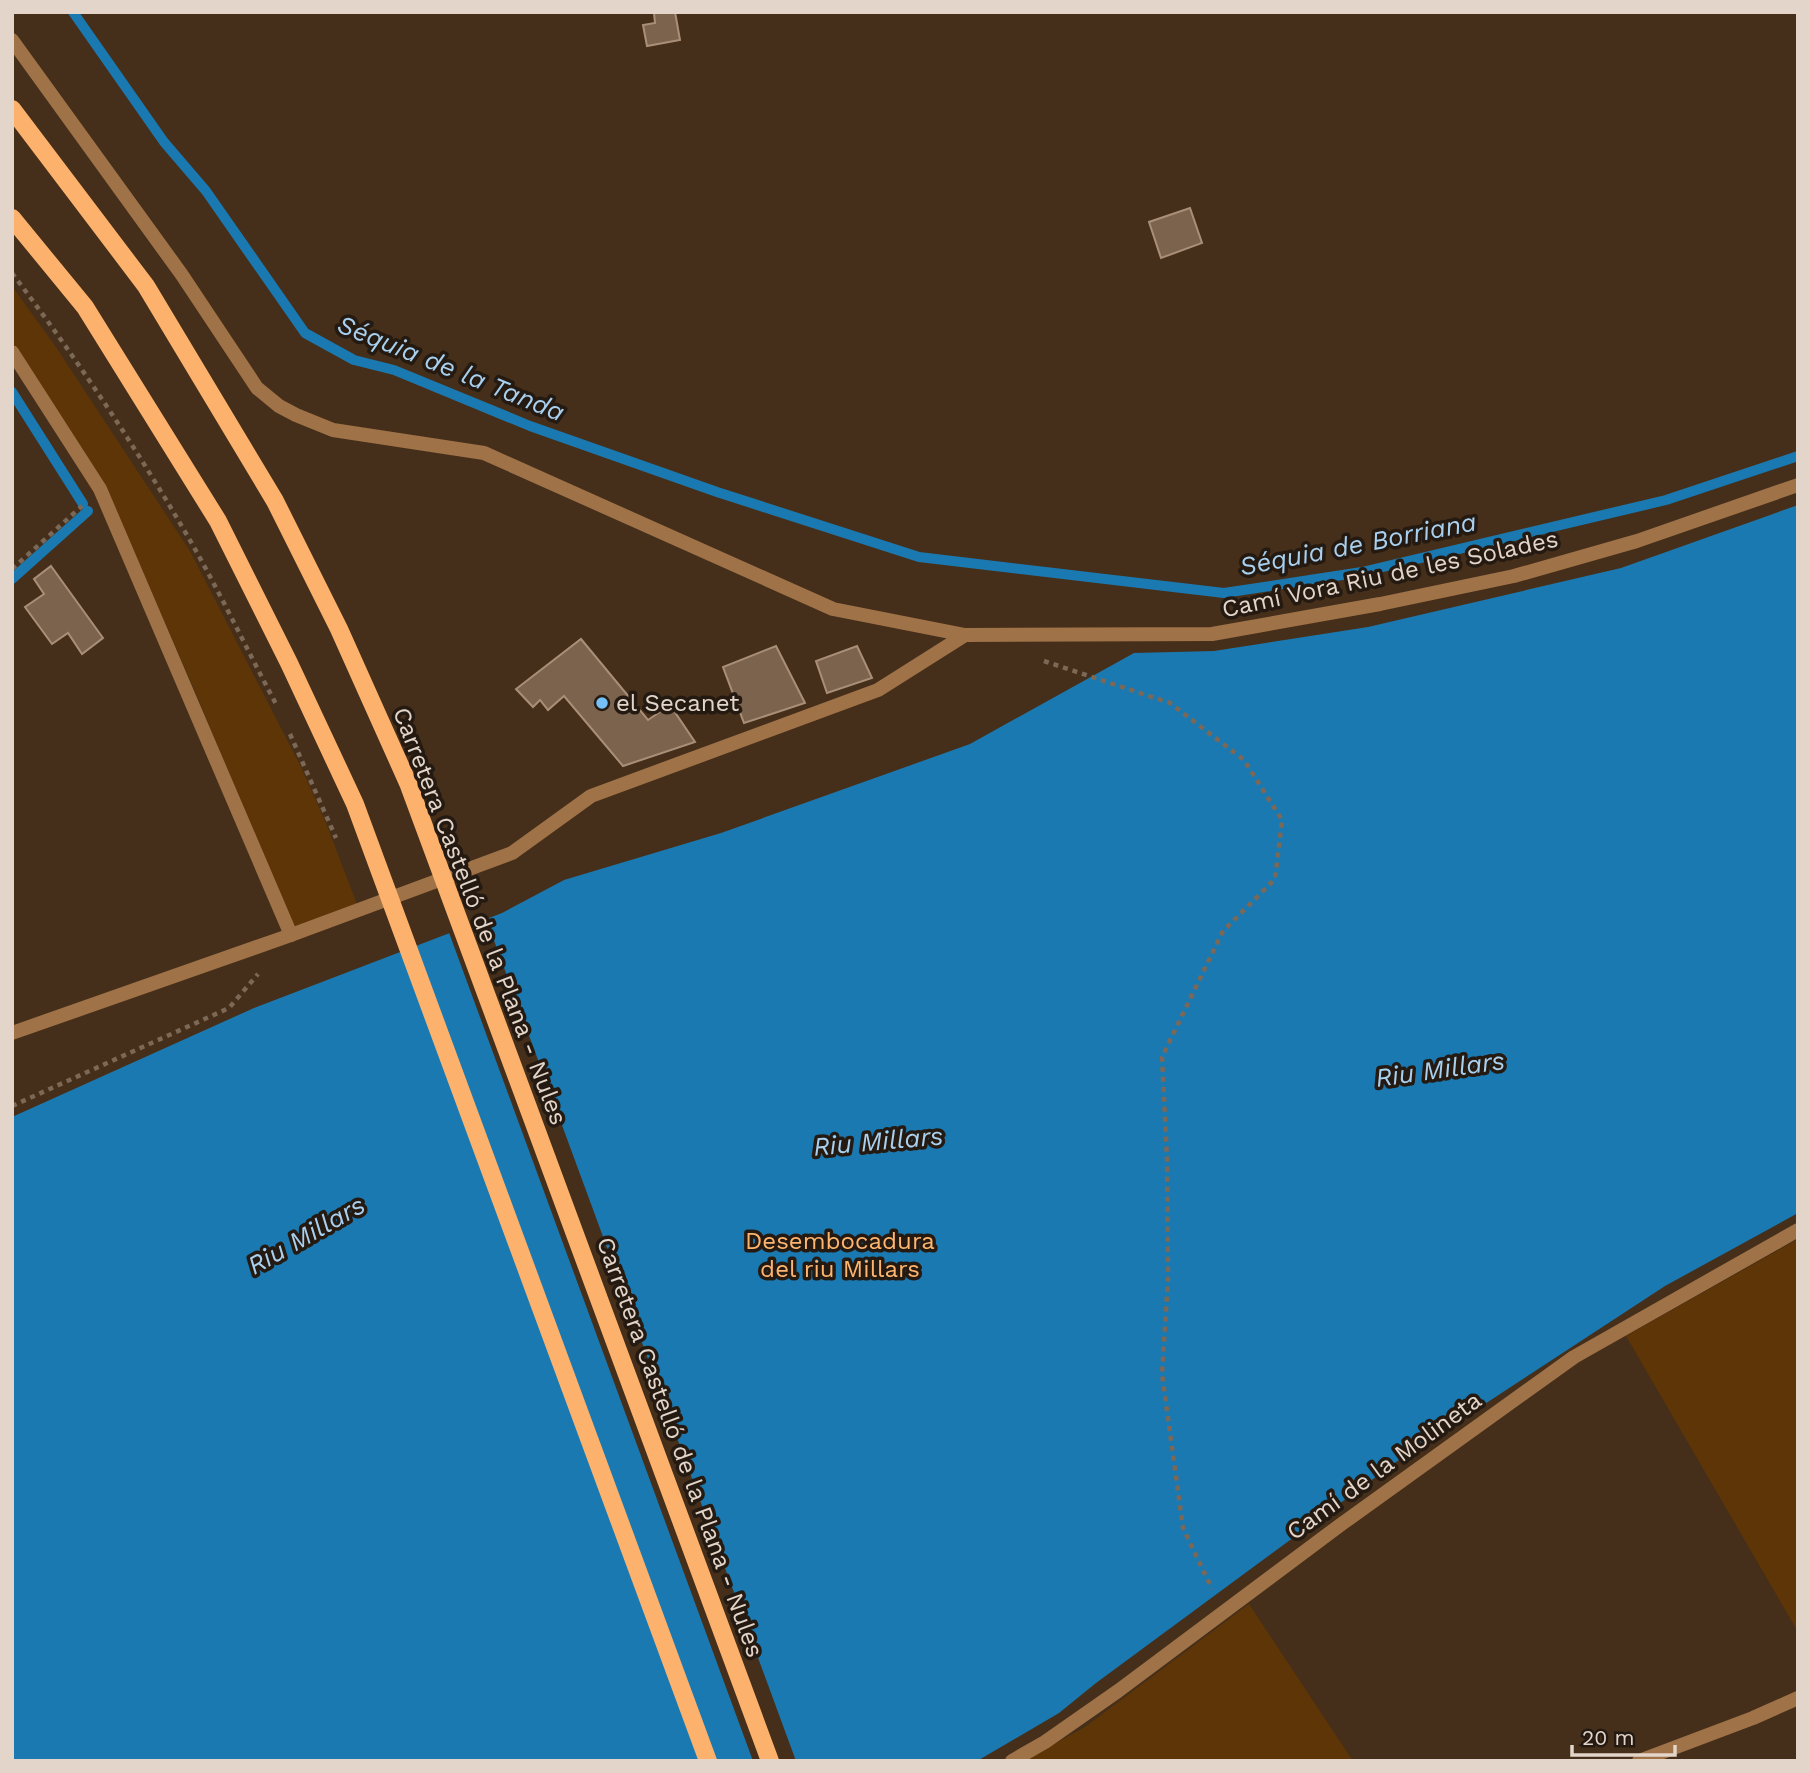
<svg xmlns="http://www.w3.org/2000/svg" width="1810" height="1773" font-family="'Work Sans',sans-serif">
	<rect width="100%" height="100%" fill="#452f1a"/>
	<!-- green -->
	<g fill="#5d3507">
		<path d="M12,286L58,350L190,551L300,765L326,823L357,904L295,927L287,913L197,696L112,501L100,477L12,341Z"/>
		<path d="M1798,1239V1632L1626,1336Z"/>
		<path d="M1249,1604L1353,1761H1023L1085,1727Z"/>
	</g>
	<!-- water -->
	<path fill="#1b79b1" d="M1798,505V1213L1665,1286L1396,1462L1096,1683L1059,1713L977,1761H12V1117L254,1008L502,913L564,880L721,833L970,744L1134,653L1214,651L1368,627L1621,568Z"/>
	<!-- pier -->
	<path fill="#452f1a" d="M485,916L796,1761H753L448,930Z"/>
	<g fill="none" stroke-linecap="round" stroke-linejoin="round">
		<!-- stream -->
		<g stroke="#1b79b1" stroke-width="10">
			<path d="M73,12L164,142L206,191L305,333L354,360L394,370L530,426L717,492L919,557L1224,593L1362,572L1666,500L1798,456"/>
			<path d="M12,392L83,504"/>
			<path d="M12,579L88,511"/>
		</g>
	</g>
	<!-- building -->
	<g fill="#7c634d" stroke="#aa8f78" stroke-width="2">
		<path d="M675,12L680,40L647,46L643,25L655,23L654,13Z"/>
		<path d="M1190,208L1202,243L1161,258L1149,222Z"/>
		<path d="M51,566L103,638L82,654L68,633L52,644L25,607L44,594L34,579Z"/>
		<path d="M581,639L648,720L670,705L695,742L623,766L564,696L548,710L540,700L533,707L516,689Z"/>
		<path d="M776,646L805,703L744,723L723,667Z"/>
		<path d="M857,646L872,678L827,693L816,661Z"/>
	</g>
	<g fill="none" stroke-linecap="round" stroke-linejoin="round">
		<!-- path -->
		<g stroke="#7b6856" stroke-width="4.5" stroke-dasharray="5 5" stroke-linecap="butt">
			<path d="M12,273C74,355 132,441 184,530C217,586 245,646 276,704"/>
			<path d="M12,569L82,506"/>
			<path d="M1044,661L1170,703L1244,760L1282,820L1275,879L1223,931L1162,1057L1167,1159L1168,1278L1162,1374L1183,1528L1212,1589"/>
			<path d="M290,734L336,838"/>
			<path d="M12,1106L229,1008L258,974"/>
		</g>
		<!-- lane -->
		<path stroke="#9f7248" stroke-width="14" d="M12,40L182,275L257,388L279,406L296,415L333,430L484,453L833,609L965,635"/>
		<!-- street -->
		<g stroke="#9f7248" stroke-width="14">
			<path d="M12,352L100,489L291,935"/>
			<path d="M12,1033L291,935L512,853L591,796L878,690L965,635L1212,634L1380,604L1514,576L1637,541L1798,485"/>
			<path d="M1012,1761L1045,1742L1118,1691L1343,1523L1574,1357L1798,1230"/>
			<path d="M1639,1761L1753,1718L1798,1698"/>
		</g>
		<!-- primary -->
		<g stroke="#fcb26c" stroke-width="18">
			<path d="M12,109L146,286L275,501L339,629L408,783L770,1761"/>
			<path d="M12,218L85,307L218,521L289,663L355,804L708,1761"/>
		</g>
	</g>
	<!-- markers -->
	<circle fill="#75c0f6" stroke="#241a11" stroke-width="2.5" cx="602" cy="703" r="7"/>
	<g text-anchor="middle" stroke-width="7" stroke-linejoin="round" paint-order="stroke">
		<!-- street labels -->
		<g font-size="24" fill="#e3d5c9" stroke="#241a11">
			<text transform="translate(1390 574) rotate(-12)" y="8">Camí Vora Riu de les Solades</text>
			<text transform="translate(480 916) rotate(69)" y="8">Carretera Castelló de la Plana - Nules</text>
			<text transform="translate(680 1447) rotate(70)" y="8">Carretera Castelló de la Plana - Nules</text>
			<text transform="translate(1384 1466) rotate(-36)" y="8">Camí de la Molineta</text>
		</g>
		<!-- poi labels -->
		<g font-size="24" fill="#e3d5c9" stroke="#241a11" text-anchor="start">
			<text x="616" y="711">el Secanet</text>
		</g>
		<!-- park labels -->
		<g font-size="24" fill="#fdb570" stroke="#241a11">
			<text x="840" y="1249">Desembocadura<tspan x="840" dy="28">del riu Millars</tspan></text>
		</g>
		<!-- water labels -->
		<g font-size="26" font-style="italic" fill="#a9d0ef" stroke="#241a11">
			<text transform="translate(451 368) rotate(22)" y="9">Séquia de la Tanda</text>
			<text transform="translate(1358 544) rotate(-11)" y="9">Séquia de Borriana</text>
			<text transform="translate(1440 1069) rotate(-8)" y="9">Riu Millars</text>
			<text transform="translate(878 1141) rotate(-5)" y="9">Riu Millars</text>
			<text transform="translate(306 1235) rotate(-30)" y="9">Riu Millars</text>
		</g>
	</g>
	<!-- border -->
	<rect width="1810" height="1773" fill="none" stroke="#e3d5c9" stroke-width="28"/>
	<!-- scale -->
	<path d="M1572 1745v10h103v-10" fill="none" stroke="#e3d5c9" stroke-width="3.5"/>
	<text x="1582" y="1745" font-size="21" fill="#e3d5c9" stroke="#241a11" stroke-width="5" paint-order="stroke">20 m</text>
</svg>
